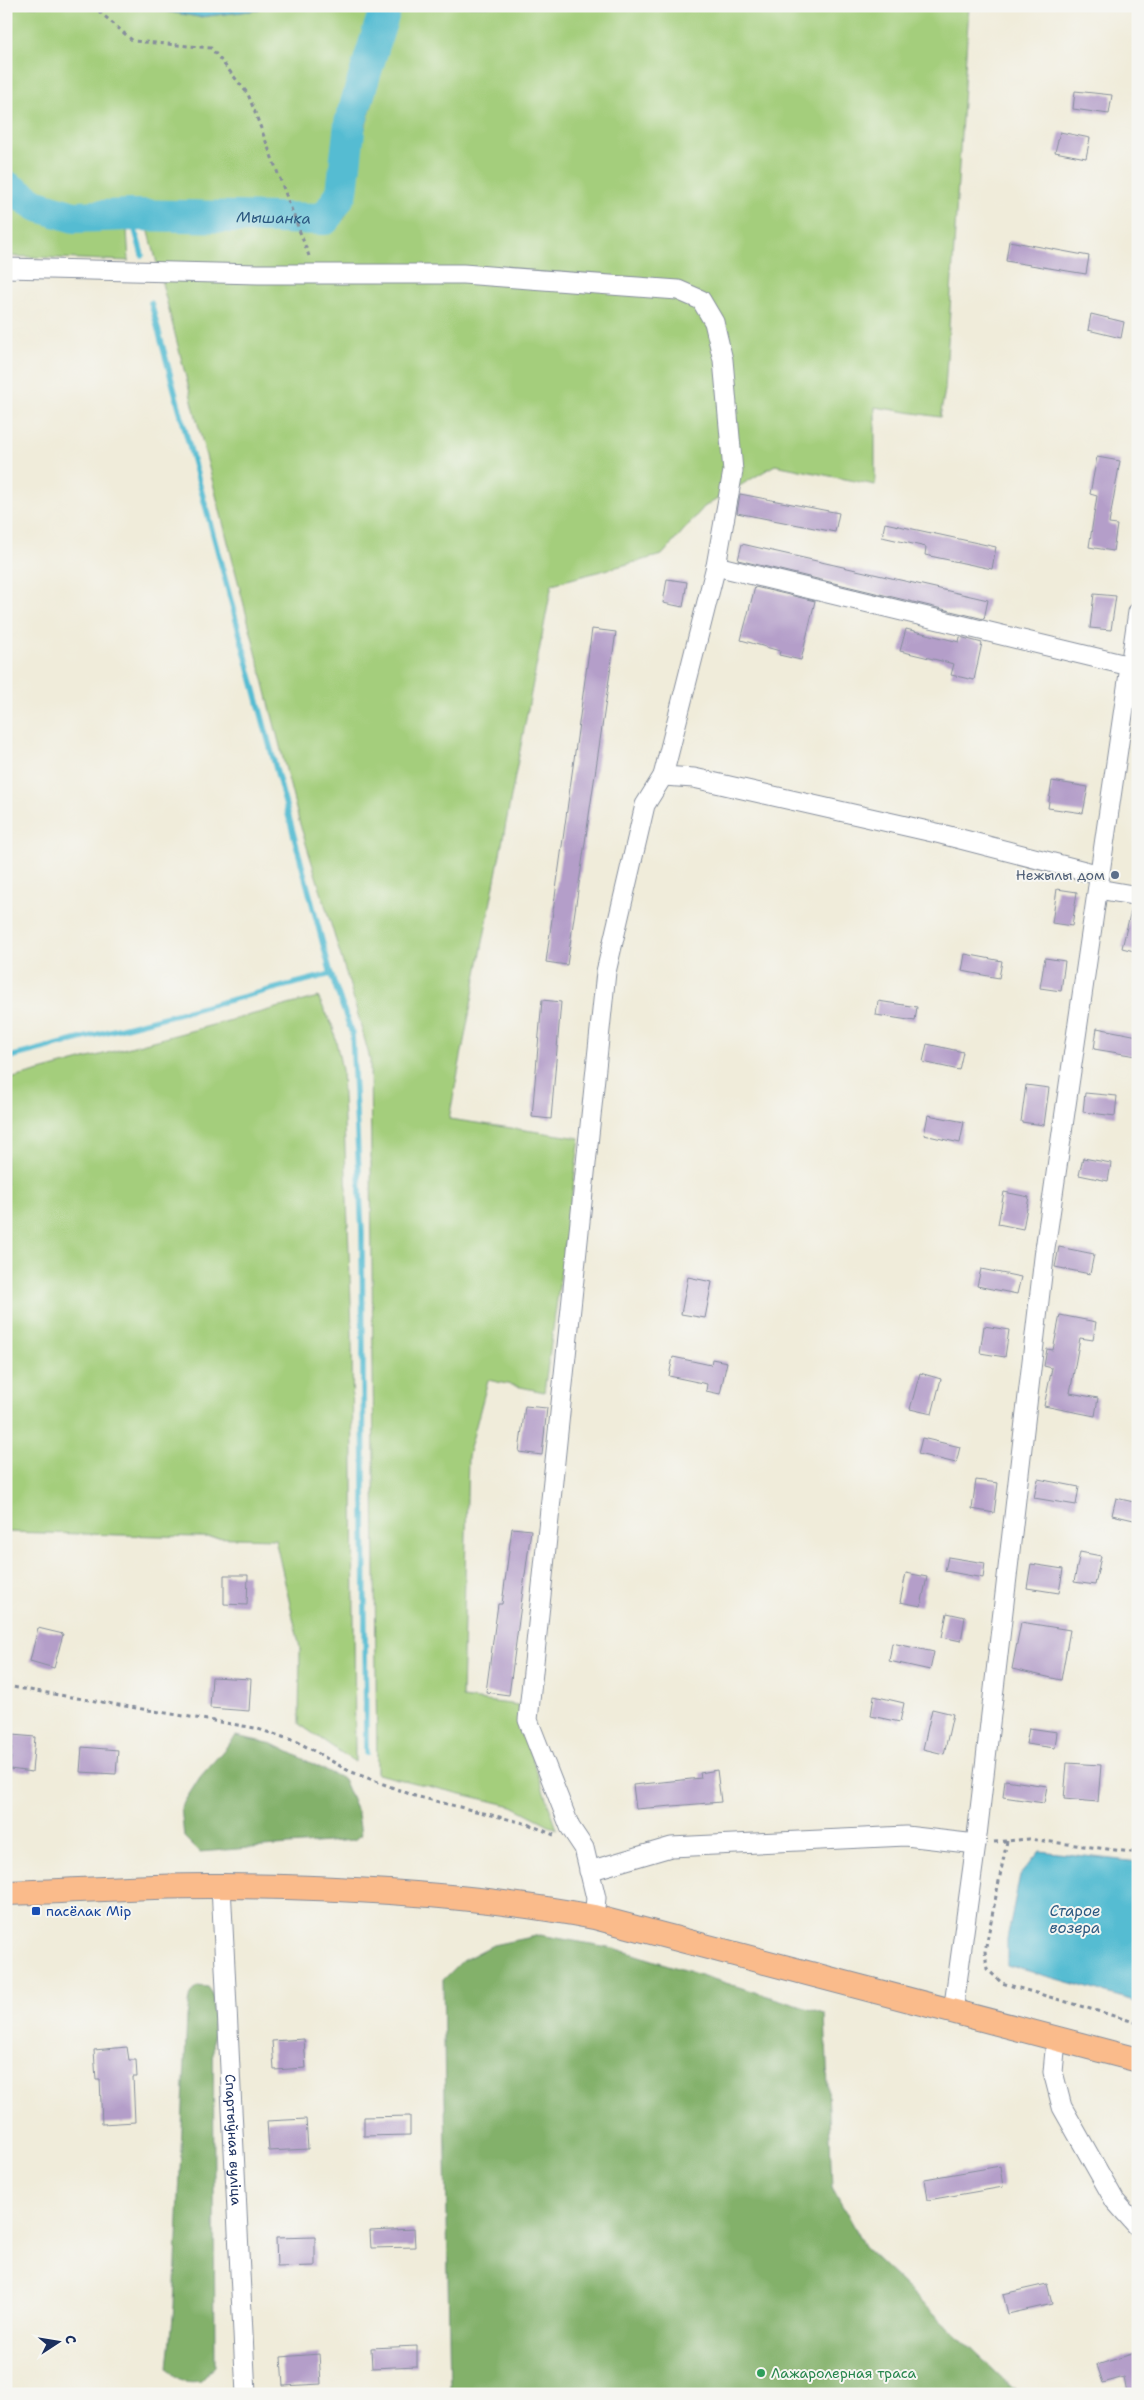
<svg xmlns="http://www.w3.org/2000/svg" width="1144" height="2400" font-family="'Shantell Sans',sans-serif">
	<rect width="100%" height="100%" fill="#f6f6f2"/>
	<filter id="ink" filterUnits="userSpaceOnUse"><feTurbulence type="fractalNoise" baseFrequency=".02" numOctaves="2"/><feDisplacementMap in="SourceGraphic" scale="10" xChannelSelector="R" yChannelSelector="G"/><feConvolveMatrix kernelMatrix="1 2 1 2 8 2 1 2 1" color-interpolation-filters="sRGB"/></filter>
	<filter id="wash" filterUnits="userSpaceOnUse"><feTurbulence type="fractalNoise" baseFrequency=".0096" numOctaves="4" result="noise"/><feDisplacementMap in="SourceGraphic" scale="20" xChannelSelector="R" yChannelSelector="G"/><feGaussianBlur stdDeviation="1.12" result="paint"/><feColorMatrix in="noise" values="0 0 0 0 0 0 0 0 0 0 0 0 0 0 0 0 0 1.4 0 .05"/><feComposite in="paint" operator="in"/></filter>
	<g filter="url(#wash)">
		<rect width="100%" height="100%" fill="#f0ecda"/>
		<!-- green -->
		<g fill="#a4ce7b" stroke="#607e6c">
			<path d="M6,6H135L199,17L258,10L261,6H373L348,94L341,147L329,193L319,206L308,210L131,205L82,207L55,203L29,190L6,175Z"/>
			<path d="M400,6H969L945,390L940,417L875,407V485L775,465L704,507L662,555L552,584L449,1119L580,1138L544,1392L488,1380L468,1456L462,1698L518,1705L530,1752L557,1829L512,1806L377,1774L370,1059L350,986L299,821L148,228L323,233L344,219L357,191L361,143Z"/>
			<path d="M6,201C24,212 46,225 68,228C88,230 107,225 127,230L129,261L6,256Z"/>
			<path d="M318,997L333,1027L342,1070L352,1329L355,1762L299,1724L300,1648L275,1539L6,1532V1080Z"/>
		</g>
		<!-- forest -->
		<g fill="#83b16b" stroke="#4f7064">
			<path d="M236,1736L273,1744L343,1779L358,1814L361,1835L354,1840L199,1852L184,1837L181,1807L200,1777Z"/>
			<path d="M540,1935L614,1948L825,2014L832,2187L866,2249L1019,2394H450L443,1980L462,1961L493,1945Z"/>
			<path d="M197,1986L208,1987L213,1994L215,2366L201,2381C186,2383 178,2381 168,2369L174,2306L187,2016L191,1993Z"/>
		</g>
		<!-- water -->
		<g fill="#54bcd2" stroke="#387698">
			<path d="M135,6H261L258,10L199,17Z"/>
			<path d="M1040,1851L1138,1862V2002L1007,1965V1939L1020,1875Z"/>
		</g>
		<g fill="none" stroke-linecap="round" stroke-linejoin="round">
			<!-- stream -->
			<g stroke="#54bcd2" stroke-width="5.5">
				<path d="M131,215L142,255"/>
				<path d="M151,303L331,974L352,1033L362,1233L366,1753"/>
				<path d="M6,1058L331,974"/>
			</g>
			<!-- river -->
			<path stroke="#54bcd2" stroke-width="32" id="s1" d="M6,186L38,206L74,217L131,215L325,219L342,192L350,123L386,6"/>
		</g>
		<g id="blocks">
			<!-- building -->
			<g fill="#b49ec9">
				<path d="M1075,91L1112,95L1109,114L1073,109Z"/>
				<path d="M1060,132L1090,138L1086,158L1055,152Z"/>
				<path d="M1009,241L1089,256L1086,274L1006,261Z"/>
				<path d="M1091,314L1124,322L1121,338L1088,330Z"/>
				<path d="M1097,457L1120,461L1109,524L1117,525L1113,551L1089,547L1097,496L1090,494Z"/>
				<path d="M740,494L839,513L835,532L737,513Z"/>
				<path d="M885,523L996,547L992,569L925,555L926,547L882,537Z"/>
				<path d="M742,544L988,600L984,619L738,560Z"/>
				<path d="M667,579L687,582L683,607L663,603Z"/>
				<path d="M755,587L815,601L801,660L779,655L780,651L741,640Z"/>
				<path d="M1094,594L1116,596L1111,630L1090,628Z"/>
				<path d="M592,629L616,632L567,965L546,962Z"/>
				<path d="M906,629L959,642L960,637L982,643L974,680L951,675L954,664L900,651Z"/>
				<path d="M1052,781L1088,787L1083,813L1048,808Z"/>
				<path d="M1057,889L1077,892L1072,926L1052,923Z"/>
				<path d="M1132,906L1138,907V952L1122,948Z"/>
				<path d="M965,954L1002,961L999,978L962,971Z"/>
				<path d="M1045,958L1065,961L1061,991L1040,988Z"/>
				<path d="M542,1000L561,1002L551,1119L532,1117Z"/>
				<path d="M878,1001L917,1007L915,1021L876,1015Z"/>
				<path d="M1097,1028L1138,1036L1136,1056L1094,1049Z"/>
				<path d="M927,1044L963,1052L959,1070L923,1062Z"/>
				<path d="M1026,1085L1049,1088L1044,1125L1021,1122Z"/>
				<path d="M1085,1093L1117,1096L1115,1116L1083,1112Z"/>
				<path d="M928,1115L964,1122L960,1143L924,1135Z"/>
				<path d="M1083,1158L1111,1163L1108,1181L1079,1175Z"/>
				<path d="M1004,1192L1029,1197L1023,1229L998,1224Z"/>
				<path d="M1059,1247L1094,1254L1090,1274L1055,1267Z"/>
				<path d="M981,1269L1021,1277L1017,1294L977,1286Z"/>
				<path d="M688,1277L712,1282L705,1318L681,1314Z"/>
				<path d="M1060,1315L1096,1322L1093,1340L1080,1338L1070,1393L1098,1398L1095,1416L1044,1406L1052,1368L1044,1366L1047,1349L1053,1350Z"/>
				<path d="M984,1326L1009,1330L1005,1357L980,1353Z"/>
				<path d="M673,1357L711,1365L712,1359L727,1362L720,1394L706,1391L707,1384L669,1376Z"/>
				<path d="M920,1373L941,1379L932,1414L910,1409Z"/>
				<path d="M525,1406L547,1408L542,1455L519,1452Z"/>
				<path d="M922,1438L960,1447L956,1463L918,1454Z"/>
				<path d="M1038,1479L1079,1487L1076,1505L1034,1498Z"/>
				<path d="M976,1480L998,1483L994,1513L972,1509Z"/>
				<path d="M1116,1498L1138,1503V1521L1112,1515Z"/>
				<path d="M512,1528L531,1530L509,1695L486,1692L498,1604H502Z"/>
				<path d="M1080,1552L1101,1556L1095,1585L1074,1582Z"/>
				<path d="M948,1557L985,1563L983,1578L945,1571Z"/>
				<path d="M1031,1564L1063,1569L1059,1593L1027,1588Z"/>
				<path d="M906,1573L927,1577L921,1606L900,1602Z"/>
				<path d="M224,1575H248L247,1605L224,1604Z"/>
				<path d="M947,1613L965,1617L961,1641L942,1637Z"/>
				<path d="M1021,1622L1070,1630L1061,1680L1012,1669Z"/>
				<path d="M38,1628L63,1634L54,1668L30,1661Z"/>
				<path d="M892,1643L934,1652L930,1670L889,1661Z"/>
				<path d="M212,1677L251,1679L249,1711L210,1708Z"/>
				<path d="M874,1696L904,1703L900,1722L871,1716Z"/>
				<path d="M932,1709L953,1714L944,1754L923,1749Z"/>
				<path d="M1029,1728L1057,1732L1055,1748L1026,1744Z"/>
				<path d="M13,1735L35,1737L32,1772L10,1769Z"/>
				<path d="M82,1747L118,1750L116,1774L80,1772Z"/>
				<path d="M1067,1763L1101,1765L1098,1802L1064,1799Z"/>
				<path d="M717,1770L721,1802L636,1809L633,1785L701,1778L700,1773Z"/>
				<path d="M1005,1780L1047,1786L1044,1803L1003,1797Z"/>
				<path d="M304,2039L306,2068L274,2070L272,2041Z"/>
				<path d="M127,2047L129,2060H136L137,2077H133L135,2122L102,2124L100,2080H96L94,2050Z"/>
				<path d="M410,2116V2135L364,2136V2117Z"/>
				<path d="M306,2119L308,2149L269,2151L267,2121Z"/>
				<path d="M1000,2166L1003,2187L928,2200L925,2179Z"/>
				<path d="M414,2229L415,2247L371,2248L370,2231Z"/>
				<path d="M315,2237V2266L277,2267L276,2238Z"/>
				<path d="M1047,2284L1052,2304L1008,2314L1003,2294Z"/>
				<path d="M417,2346V2366L372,2368L371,2348Z"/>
				<path d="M1138,2352V2394H1127L1124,2377L1103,2383L1097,2365Z"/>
				<path d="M319,2354L321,2384L283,2386L281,2357Z"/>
			</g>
		</g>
	</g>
	<g filter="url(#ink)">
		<use href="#blocks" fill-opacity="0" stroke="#868e9c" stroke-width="1"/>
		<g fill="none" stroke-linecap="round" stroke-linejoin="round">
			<!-- minor casing -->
			<g stroke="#868e9c" stroke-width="21">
				<g id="minor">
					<path d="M6,268L258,274H463L678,290L701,300L714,322L723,360L733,471L716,566"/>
					<path d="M663,776L694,778L941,834L1100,875"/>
					<path d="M1098,889L1138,896"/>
					<path d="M589,1871L671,1847L906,1836L976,1844"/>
					<path id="s2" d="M221,1886L246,2394"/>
					<path d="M594,1917L596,1898L584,1848L570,1827L528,1720L606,972L645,805L663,776L716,566L1130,666"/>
					<path d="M953,2012L976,1844L1045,1249L1138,612"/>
					<path d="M1056,2040L1053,2072L1062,2107L1115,2201L1138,2227"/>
				</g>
			</g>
			<!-- major casing -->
			<g stroke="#868e9c" stroke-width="26">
				<path id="major" d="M6,1893C78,1891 150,1885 221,1886C346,1887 472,1894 594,1917L1138,2060"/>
			</g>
			<!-- path -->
			<g stroke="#868e9c" stroke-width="3" stroke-dasharray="4 4" stroke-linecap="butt">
				<path d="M93,6L133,41L211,48L248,94L309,256"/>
				<path d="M6,1686L255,1728L298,1742L349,1771L415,1796L528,1824L554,1835"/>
				<path d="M1007,1841L985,1951L987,1969L1002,1983L1138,2023"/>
				<path d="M994,1842L1029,1839L1138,1853"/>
			</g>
			<!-- minor -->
			<use href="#minor" stroke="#fff" stroke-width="19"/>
			<!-- major -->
			<use href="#major" stroke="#fabb8b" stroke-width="24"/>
		</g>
	</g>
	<!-- markers -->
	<circle fill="#5c6f8a" stroke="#f6f6f2" stroke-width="2" cx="1115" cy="875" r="5"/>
	<rect fill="#1a4fb4" stroke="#f6f6f2" stroke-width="2" x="31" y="1906" width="10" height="10" rx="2.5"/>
	<circle fill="#2e9e5b" stroke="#f6f6f2" stroke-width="2" cx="761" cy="2373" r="5"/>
	<g text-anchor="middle" stroke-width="4" stroke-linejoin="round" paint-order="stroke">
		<!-- service labels -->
		<g font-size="14" fill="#4e5e75" stroke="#f6f6f2" text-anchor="end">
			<text x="1105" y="880">Нежылы дом</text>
		</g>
		<!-- transit labels -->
		<g font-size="14" fill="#164399" stroke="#f6f6f2" text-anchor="start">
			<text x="46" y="1916">пасёлак Мір</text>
		</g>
		<!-- street labels -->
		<g font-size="14" fill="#1b2f5e" stroke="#f6f6f2">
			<text dy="5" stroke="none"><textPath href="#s2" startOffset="254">Спартыўная вуліца</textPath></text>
		</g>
		<!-- leisure labels -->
		<g font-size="14" fill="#27864d" stroke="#f6f6f2" text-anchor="start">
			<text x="771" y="2378">Лажаролерная траса</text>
		</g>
		<!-- water labels -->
		<g font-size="15" font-style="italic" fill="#2c5981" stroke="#f6f6f2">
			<text dy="5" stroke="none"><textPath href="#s1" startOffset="275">Мышанка</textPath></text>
			<text x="1075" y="1916">Старое<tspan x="1075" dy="17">возера</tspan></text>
		</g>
	</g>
	<!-- margin -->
	<rect width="1144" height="2400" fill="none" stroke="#f6f6f2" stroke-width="25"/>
	<!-- north arrow -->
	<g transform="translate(58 2342) rotate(78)" stroke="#f6f6f2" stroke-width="4" paint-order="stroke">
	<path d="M0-4L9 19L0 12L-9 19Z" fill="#1b2f5e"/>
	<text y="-8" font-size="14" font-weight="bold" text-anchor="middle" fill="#1b2f5e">С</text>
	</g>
</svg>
